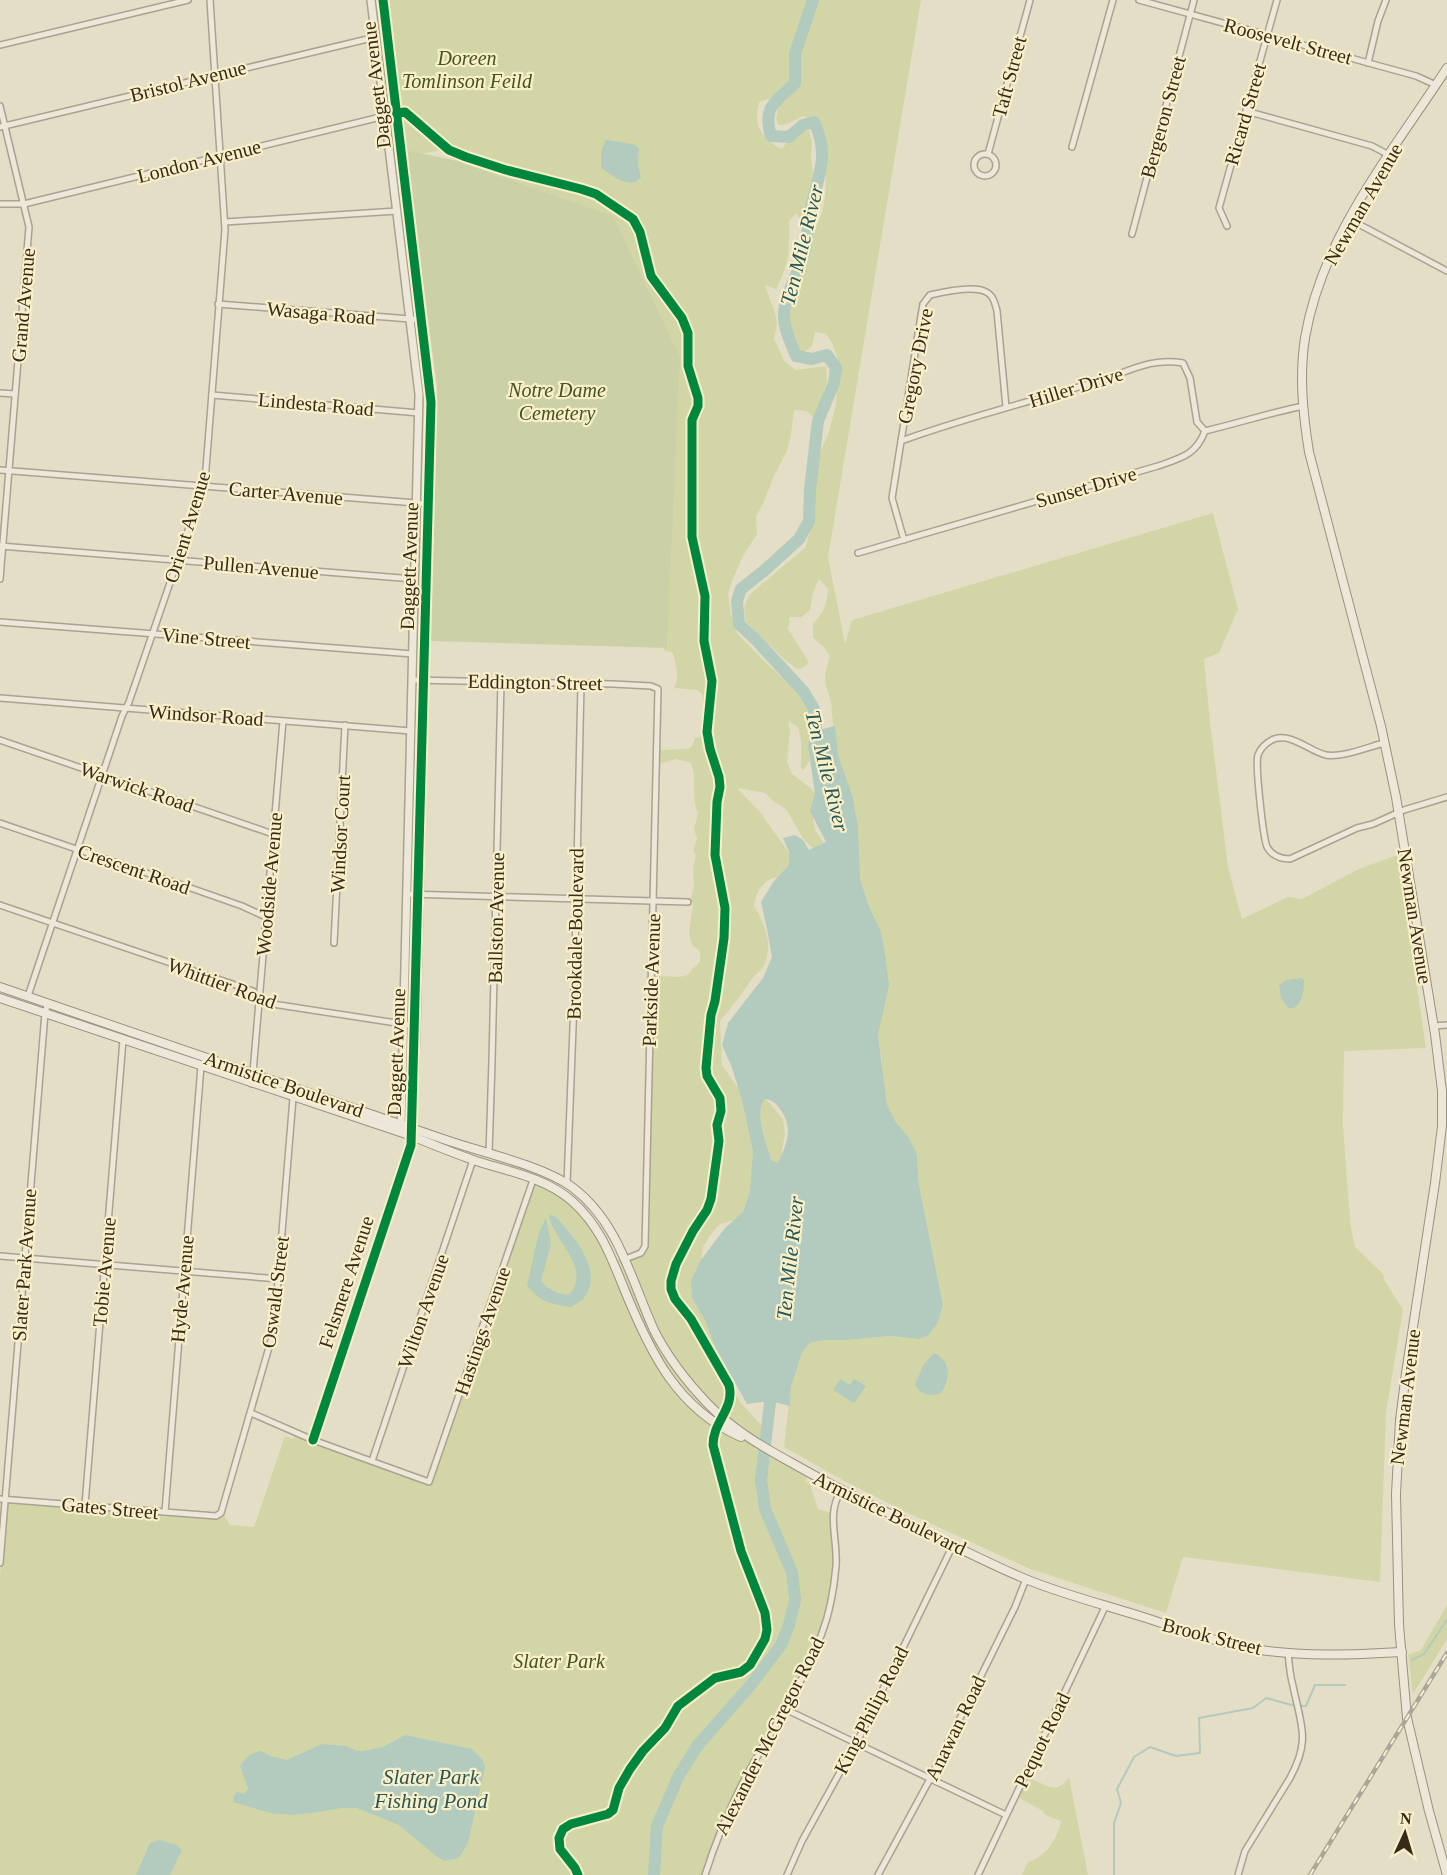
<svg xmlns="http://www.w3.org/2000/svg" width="1447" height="1875" font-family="'Times New Roman',serif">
	<rect width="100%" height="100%" fill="#e5dec6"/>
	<!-- green -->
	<g fill="#d2d6a7" fill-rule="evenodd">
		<path d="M383,0H921L828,557L845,644L852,620L1213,513L1238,609L1219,653L1204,659L1210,722L1228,867L1242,919L1288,897L1302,899L1359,869L1397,855L1426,1048L1344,1051L1343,1123L1347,1181L1351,1228L1355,1247L1383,1274L1385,1281L1403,1310L1386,1413L1380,1582L1183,1557L1166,1613L1030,1569L914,1516L846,1482L784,1447L791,1387L802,1353L810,1343L824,1340H846L891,1336L919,1339L938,1322L943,1305L919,1185L917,1155L882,1148V1062L878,1035L882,1014L859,928V859L832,734L833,725L831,702L825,683V673L830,656L822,645L813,638V624C824,612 827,605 828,589L819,579L813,592L810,610L801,617H790L788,629L808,661V664L800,669L796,668L784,659L746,622L744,608L749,595L806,547L814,510L816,460L828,435L836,405L838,360L832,343L826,334L815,332L812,346L801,355C798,352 794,349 792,346C781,323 802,262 811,238C815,228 821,220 823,208C825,198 827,182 825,171C825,167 821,163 820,159C817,136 831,130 804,116C794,119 790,125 779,125L776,119L778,107C785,100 792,96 790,86L782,87L772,98L759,102C753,125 761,139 782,149L796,128L809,131L812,142L811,158L814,181L810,217L802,223L796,213L789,221C790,250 789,263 776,289L766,285L765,286L775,313L777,324L774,339L785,362L796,370L826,366L827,381L816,419L806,411L794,410L791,435L787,451L774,476L763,504L756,516L757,534L743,556L732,581L728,594L731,614L737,633L759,656L801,695L810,707L813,719L809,762L803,770L801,768V740L798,727L788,721L790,730L787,762L792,774L812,789L820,803L813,817L815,830L834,858L816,851L804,840L786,809L773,801L765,793L737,788L760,812L799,867L785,877C766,875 757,889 754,905C764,924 775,945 763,967C760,972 754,975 751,980C741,995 731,1008 720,1021L722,1065L738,1088L754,1093L768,1101L783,1119L785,1134L780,1162L748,1216L720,1224L711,1234L703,1247L701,1262L693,1278V1300L709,1322L715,1346L740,1402L764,1428L766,1439L757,1454L769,1460L774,1454L809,1474L805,1481L810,1484L818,1509L832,1513L836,1541L833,1591L812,1659L765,1750L741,1786L705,1875H0V1576L7,1501L223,1513L230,1525L254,1527L285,1436L293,1439L295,1431L393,1472L431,1483L475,1362L534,1184C556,1186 591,1223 601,1243C605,1248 607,1255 609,1260L626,1259L643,1250L652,975C665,975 675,979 688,975C695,963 702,967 700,951L692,945L689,934L693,903L691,897L694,887L693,868L696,856L693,850L697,839L694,829L698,813C690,794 698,781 691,763L677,759L658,764V750L688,749L692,746L695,738L704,736L707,732L708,724L704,718L702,694L697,690L674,688C680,677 676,664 673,653L663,650L668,641L463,167L442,150L420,154L402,153ZM638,148V164L641,177L601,168Z"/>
		<path d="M1447,1605V1639L1413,1694L1408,1655L1421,1650Z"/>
		<path d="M1027,1777C1044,1783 1056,1797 1069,1777L1088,1875H1022L1028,1862C1045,1858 1058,1838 1061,1821L1045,1815L1043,1811L1017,1797Z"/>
	</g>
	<!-- cemetery -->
	<path fill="#ccd0a7" d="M405,150L453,160L613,216L680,357L667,648L431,641L437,386Z"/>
	<!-- water -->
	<g fill="#b3cabe" fill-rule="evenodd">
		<path d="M606,140L633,144L639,148L638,164L641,177C630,192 612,174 601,168V151Z"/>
		<path d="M835,726L838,755L853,798L858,827L860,879L868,904L881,932L886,960L889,985L878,1035L887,1105L895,1121L909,1138L917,1155L919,1185L943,1305L938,1322L928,1336L919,1339L891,1336L846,1340H824L810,1343L802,1353L791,1387L790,1406L770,1401L747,1404L716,1349L705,1320L692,1298L691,1280L701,1260L725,1228L743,1212L750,1192L753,1151L742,1100L732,1068L722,1045L728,1023L763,978L772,957L767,929L761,902L774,881L789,865V852L783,838L795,835L803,840L809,850L826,842L810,811L815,794L808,746L811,732ZM765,1099C772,1100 776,1103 780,1109C794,1128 787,1143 778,1163L771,1160C767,1145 753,1112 765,1099Z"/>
		<path d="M1301,978L1304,980C1304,991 1303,1001 1294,1008H1288L1281,998L1279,985L1287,980Z"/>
		<path d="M550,1215L555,1216C573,1235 606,1272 583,1299C580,1302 574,1305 571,1307C550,1304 541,1302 527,1286L539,1232L546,1218L551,1244L541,1281C548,1289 557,1294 569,1295C592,1269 556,1243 549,1217Z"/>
		<path d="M934,1353C951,1361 951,1379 941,1393C930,1397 920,1395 915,1384L924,1364Z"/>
		<path d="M840,1379L850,1385L854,1379L866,1386L854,1403L833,1390Z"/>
		<path d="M405,1735L472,1749L482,1759L485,1766L468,1843L459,1858L445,1861L437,1857L399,1825L357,1808H341L312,1813L291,1815L270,1813L233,1802V1797L237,1792L244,1794L248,1789L240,1766C246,1757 250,1753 261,1751L270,1756L287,1760L322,1744L347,1746L357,1751H363L383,1747Z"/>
		<path d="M159,1840L177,1845L182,1850L170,1875H136L150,1843Z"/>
	</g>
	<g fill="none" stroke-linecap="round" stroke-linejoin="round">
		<!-- stream -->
		<g stroke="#b3cabe" stroke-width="2">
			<path d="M1412,1660L1424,1654L1447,1620"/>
			<path d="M1114,1875V1823L1121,1803L1117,1789L1134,1757L1150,1747L1176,1756L1200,1753L1199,1718L1253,1708L1266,1698C1280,1701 1291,1707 1306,1706L1315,1685H1345"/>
		</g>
		<!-- river -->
		<g stroke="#b3cabe" stroke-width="12">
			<path d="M813,0L795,54V83C776,102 762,106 771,136L789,137L803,125L814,122C831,157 817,178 810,212C807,226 808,240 804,254C799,273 784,295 784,316C784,329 791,343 796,356L812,359L827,355L836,368L834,383L818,421L810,489L809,521L799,539L765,570L741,589L737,601L739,624L757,641L804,692L814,709L818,746"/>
			<path d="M654,1875L657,1826L679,1775L698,1745L750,1686L781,1645L789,1625L795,1600L792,1572L765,1509L761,1480L772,1385"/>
		</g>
		<!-- minor casing -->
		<g stroke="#a9a290" stroke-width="8">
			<g id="minor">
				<path d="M1139,0L1416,76L1436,85"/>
				<path d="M0,45L188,0"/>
				<path d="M1368,63L1378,21L1386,0"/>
				<path d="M0,106L29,227L0,579"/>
				<path d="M1246,111L1372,146L1389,155"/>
				<path d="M0,127L376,37"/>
				<path d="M1072,147L1113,0"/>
				<circle cx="985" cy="165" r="11"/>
				<path d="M988,154L1030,0"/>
				<path d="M0,204H24L397,113"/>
				<path d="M1349,219L1447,271"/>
				<path d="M225,222L397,211"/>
				<path d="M1227,226L1219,208L1277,0"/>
				<path d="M1132,234L1194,0"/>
				<path d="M218,304L423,320"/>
				<path d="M0,393L15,394"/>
				<path d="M212,395L419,413"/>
				<path d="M901,441C966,417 1033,401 1099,381C1128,372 1151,357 1183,363L1190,378L1197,422L1205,431"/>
				<path d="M0,470L429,504"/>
				<path d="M904,540L892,498L919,328L923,304L930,295C943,292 972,286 984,291C993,294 995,303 997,311L1006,407"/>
				<path d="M0,546L414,579"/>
				<path d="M858,553L1158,466C1181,458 1196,455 1205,431C1238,423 1270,413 1303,406"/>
				<path d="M0,622L413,654"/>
				<path d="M412,680L613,684L651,686L658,689L645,1246L641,1253L625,1259"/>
				<path d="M0,698L411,731"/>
				<path d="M0,740L273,834"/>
				<path d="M1384,743C1368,747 1342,758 1326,755C1309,751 1292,733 1274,739C1267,742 1261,747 1258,755C1255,765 1263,836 1267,847C1272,856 1280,859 1290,859L1357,828L1373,824L1404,810L1447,797"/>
				<path d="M0,823L185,886L242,906L266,917"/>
				<path d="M407,894L688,902"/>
				<path d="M0,905L253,991L266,1003L416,1026"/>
				<path d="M334,943L345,725"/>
				<path d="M28,996L122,716L129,702L205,481L225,230L210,0"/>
				<path d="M1433,1026L1447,1025"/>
				<path d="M252,1084L283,721"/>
				<path d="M489,1154L492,1061L501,682"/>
				<path d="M567,1184L574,1001L581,684"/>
				<path d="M0,1256L279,1279"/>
				<path d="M251,1413L313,1440L429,1482L533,1180"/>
				<path d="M313,1440L411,1145L412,1136"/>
				<path d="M372,1461L473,1160"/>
				<path d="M0,1499L216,1516L221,1513L274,1330L293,1098"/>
				<path d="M85,1505L123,1040"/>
				<path d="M165,1512L201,1066"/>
				<path d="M0,1563L45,1013L48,1003"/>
				<path d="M785,1709L1006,1815"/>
				<path d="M705,1875C715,1843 728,1812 743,1782C769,1733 803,1686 822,1633C830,1612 834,1588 836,1566C838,1540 826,1513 841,1491"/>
				<path d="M787,1875L802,1841L861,1734L953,1545"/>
				<path d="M878,1875L930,1779L1015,1607L1026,1579"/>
				<path d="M978,1875L1106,1605"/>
				<path d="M1238,1875L1245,1851L1290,1778C1311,1739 1301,1726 1293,1686C1290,1676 1289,1664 1288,1653"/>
			</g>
		</g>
		<!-- tertiary casing -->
		<g stroke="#a9a290" stroke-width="10">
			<g id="tertiary">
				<path d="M371,0L419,394L401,1128"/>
				<path d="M383,0L431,402L416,1026L412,1131"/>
			</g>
		</g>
		<!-- secondary casing -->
		<g stroke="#999180" stroke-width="10">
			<g id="secondary">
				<path d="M0,987L449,1141C484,1153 543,1166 572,1187C619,1222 631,1280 654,1330C668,1358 686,1381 708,1404C732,1429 761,1446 792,1463C820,1479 849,1494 878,1508C928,1532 977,1559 1028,1580C1065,1595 1105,1605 1143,1617C1177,1628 1212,1641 1247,1648C1299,1657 1350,1655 1402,1652"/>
				<path d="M0,998L412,1136C433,1145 454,1153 476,1161C508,1171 546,1178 572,1201C601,1227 611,1257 625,1291C650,1352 677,1409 741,1437"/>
				<path d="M1447,1875L1429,1811L1407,1718L1399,1625L1396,1494L1400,1420L1406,1373L1435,1183L1442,1126V1091L1435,1034L1396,797L1381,726L1309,452C1303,414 1299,376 1305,338C1322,236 1392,153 1447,68"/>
			</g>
		</g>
		<!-- minor -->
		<use href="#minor" stroke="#ece7d9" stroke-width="5"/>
		<!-- tertiary -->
		<use href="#tertiary" stroke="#ece7d9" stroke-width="7"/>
		<!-- secondary -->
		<use href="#secondary" stroke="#ece7d9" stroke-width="8"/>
		<!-- rail casing -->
		<g stroke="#aaa69a" stroke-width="4.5">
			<path id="rail" d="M1310,1875L1447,1653"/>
		</g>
		<!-- rail -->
		<use href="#rail" stroke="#f9efc9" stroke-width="2" stroke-dasharray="7" stroke-linecap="butt"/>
		<!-- cycleway casing -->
		<g stroke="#f9efc9" stroke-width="13">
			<g id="cycleway">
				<path d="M397,113L405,112L449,150L466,157L506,170L581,189L596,194L633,219L640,232L651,276L682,318L688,333V366L698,398V406L692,420V537L705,596L704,641L712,681L707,732L710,749L719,777L720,787L717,802L715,855L725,908L724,938L715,1001L711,1015L706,1068L707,1076L720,1098L721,1111L717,1125L719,1141L711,1199L707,1210L693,1231L676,1264L671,1281V1289L675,1299L691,1319L729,1385C735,1409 713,1421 713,1445L741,1551L765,1613L767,1630L765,1639L750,1665L741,1672L715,1678L678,1706L665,1728L643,1751L630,1769L619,1788L613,1810L608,1814L571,1824L563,1829L559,1838L560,1849L575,1868L578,1875"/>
				<path d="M313,1440L411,1145L431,402L383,0"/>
			</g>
		</g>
		<!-- cycleway -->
		<use href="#cycleway" stroke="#00873e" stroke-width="9"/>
	</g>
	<g text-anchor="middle" stroke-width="4.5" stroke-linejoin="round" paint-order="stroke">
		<!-- street labels -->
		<g font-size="20" fill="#372a19" stroke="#f9efc9">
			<text transform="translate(1288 41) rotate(15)" y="7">Roosevelt Street</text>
			<text transform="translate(1009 77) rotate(-75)" y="7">Taft Street</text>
			<text transform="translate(188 81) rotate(-14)" y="7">Bristol Avenue</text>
			<text transform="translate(376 85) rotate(-97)" y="7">Daggett Avenue</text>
			<text transform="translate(1245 114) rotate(-74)" y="7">Ricard Street</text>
			<text transform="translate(1163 117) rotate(-75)" y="7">Bergeron Street</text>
			<text transform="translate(199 161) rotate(-14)" y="7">London Avenue</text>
			<text transform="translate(1363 204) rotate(-60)" y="7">Newman Avenue</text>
			<text transform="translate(23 305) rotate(-85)" y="7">Grand Avenue</text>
			<text transform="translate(321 313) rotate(5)" y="7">Wasaga Road</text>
			<text transform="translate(915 366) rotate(-79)" y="7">Gregory Drive</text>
			<text transform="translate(1076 387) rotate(-17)" y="7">Hiller Drive</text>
			<text transform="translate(316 404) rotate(5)" y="7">Lindesta Road</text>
			<text transform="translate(1086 487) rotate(-16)" y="7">Sunset Drive</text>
			<text transform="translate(286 493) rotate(5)" y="7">Carter Avenue</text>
			<text transform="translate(187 527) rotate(-73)" y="7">Orient Avenue</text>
			<text transform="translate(409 566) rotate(-88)" y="7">Daggett Avenue</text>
			<text transform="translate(261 567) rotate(5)" y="7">Pullen Avenue</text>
			<text transform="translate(206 638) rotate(5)" y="7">Vine Street</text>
			<text transform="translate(535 682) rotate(1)" y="7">Eddington Street</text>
			<text transform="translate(206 715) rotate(4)" y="7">Windsor Road</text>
			<text transform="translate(137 787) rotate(19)" y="7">Warwick Road</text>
			<text transform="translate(340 834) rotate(-87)" y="7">Windsor Court</text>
			<text transform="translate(134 869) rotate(19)" y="7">Crescent Road</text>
			<text transform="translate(269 884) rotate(-85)" y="7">Woodside Avenue</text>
			<text transform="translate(1415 916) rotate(81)" y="7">Newman Avenue</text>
			<text transform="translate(496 918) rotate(-89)" y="7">Ballston Avenue</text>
			<text transform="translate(575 934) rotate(-89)" y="7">Brookdale Boulevard</text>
			<text transform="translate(651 980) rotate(-88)" y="7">Parkside Avenue</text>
			<text transform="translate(222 983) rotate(20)" y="7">Whittier Road</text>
			<text transform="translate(396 1052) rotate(-88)" y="7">Daggett Avenue</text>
			<text transform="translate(284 1084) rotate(19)" y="7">Armistice Boulevard</text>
			<text transform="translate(24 1265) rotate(-86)" y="7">Slater Park Avenue</text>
			<text transform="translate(104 1272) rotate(-85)" y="7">Tobie Avenue</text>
			<text transform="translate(346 1282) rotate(-72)" y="7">Felsmere Avenue</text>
			<text transform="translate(182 1289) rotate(-85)" y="7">Hyde Avenue</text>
			<text transform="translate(275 1292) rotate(-83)" y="7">Oswald Street</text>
			<text transform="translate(423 1311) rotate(-71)" y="7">Wilton Avenue</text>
			<text transform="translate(482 1331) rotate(-71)" y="7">Hastings Avenue</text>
			<text transform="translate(1405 1397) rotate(-83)" y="7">Newman Avenue</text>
			<text transform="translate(110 1508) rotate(5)" y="7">Gates Street</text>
			<text transform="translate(890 1513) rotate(26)" y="7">Armistice Boulevard</text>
			<text transform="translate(1212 1636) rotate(14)" y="7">Brook Street</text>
			<text transform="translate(871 1710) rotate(-63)" y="7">King Philip Road</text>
			<text transform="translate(955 1728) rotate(-64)" y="7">Anawan Road</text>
			<text transform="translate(769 1736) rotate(-63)" y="7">Alexander McGregor Road</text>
			<text transform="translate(1042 1740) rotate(-64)" y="7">Pequot Road</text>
		</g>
		<!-- park labels -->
		<g font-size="20" font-style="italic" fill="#42551e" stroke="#f9efc9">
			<text x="467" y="65">Doreen<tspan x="467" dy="23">Tomlinson Feild</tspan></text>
			<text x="557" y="397">Notre Dame<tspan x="557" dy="23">Cemetery</tspan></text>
			<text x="559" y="1668">Slater Park</text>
		</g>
		<!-- water labels -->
		<g font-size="21" font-style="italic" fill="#275758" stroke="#f9efc9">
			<text transform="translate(802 245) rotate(-76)" y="7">Ten Mile River</text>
			<text transform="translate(827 771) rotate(76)" y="7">Ten Mile River</text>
			<text transform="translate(790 1258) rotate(-84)" y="7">Ten Mile River</text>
			<text x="431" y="1784">Slater Park<tspan x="431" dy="24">Fishing Pond</tspan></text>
		</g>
	</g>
	<!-- north arrow -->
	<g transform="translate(1405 1833) rotate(4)" stroke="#f9efc9" stroke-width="4.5" paint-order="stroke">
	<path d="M0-4.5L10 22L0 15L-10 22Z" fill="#372a19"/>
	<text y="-9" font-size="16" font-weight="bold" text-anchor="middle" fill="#372a19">N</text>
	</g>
</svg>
